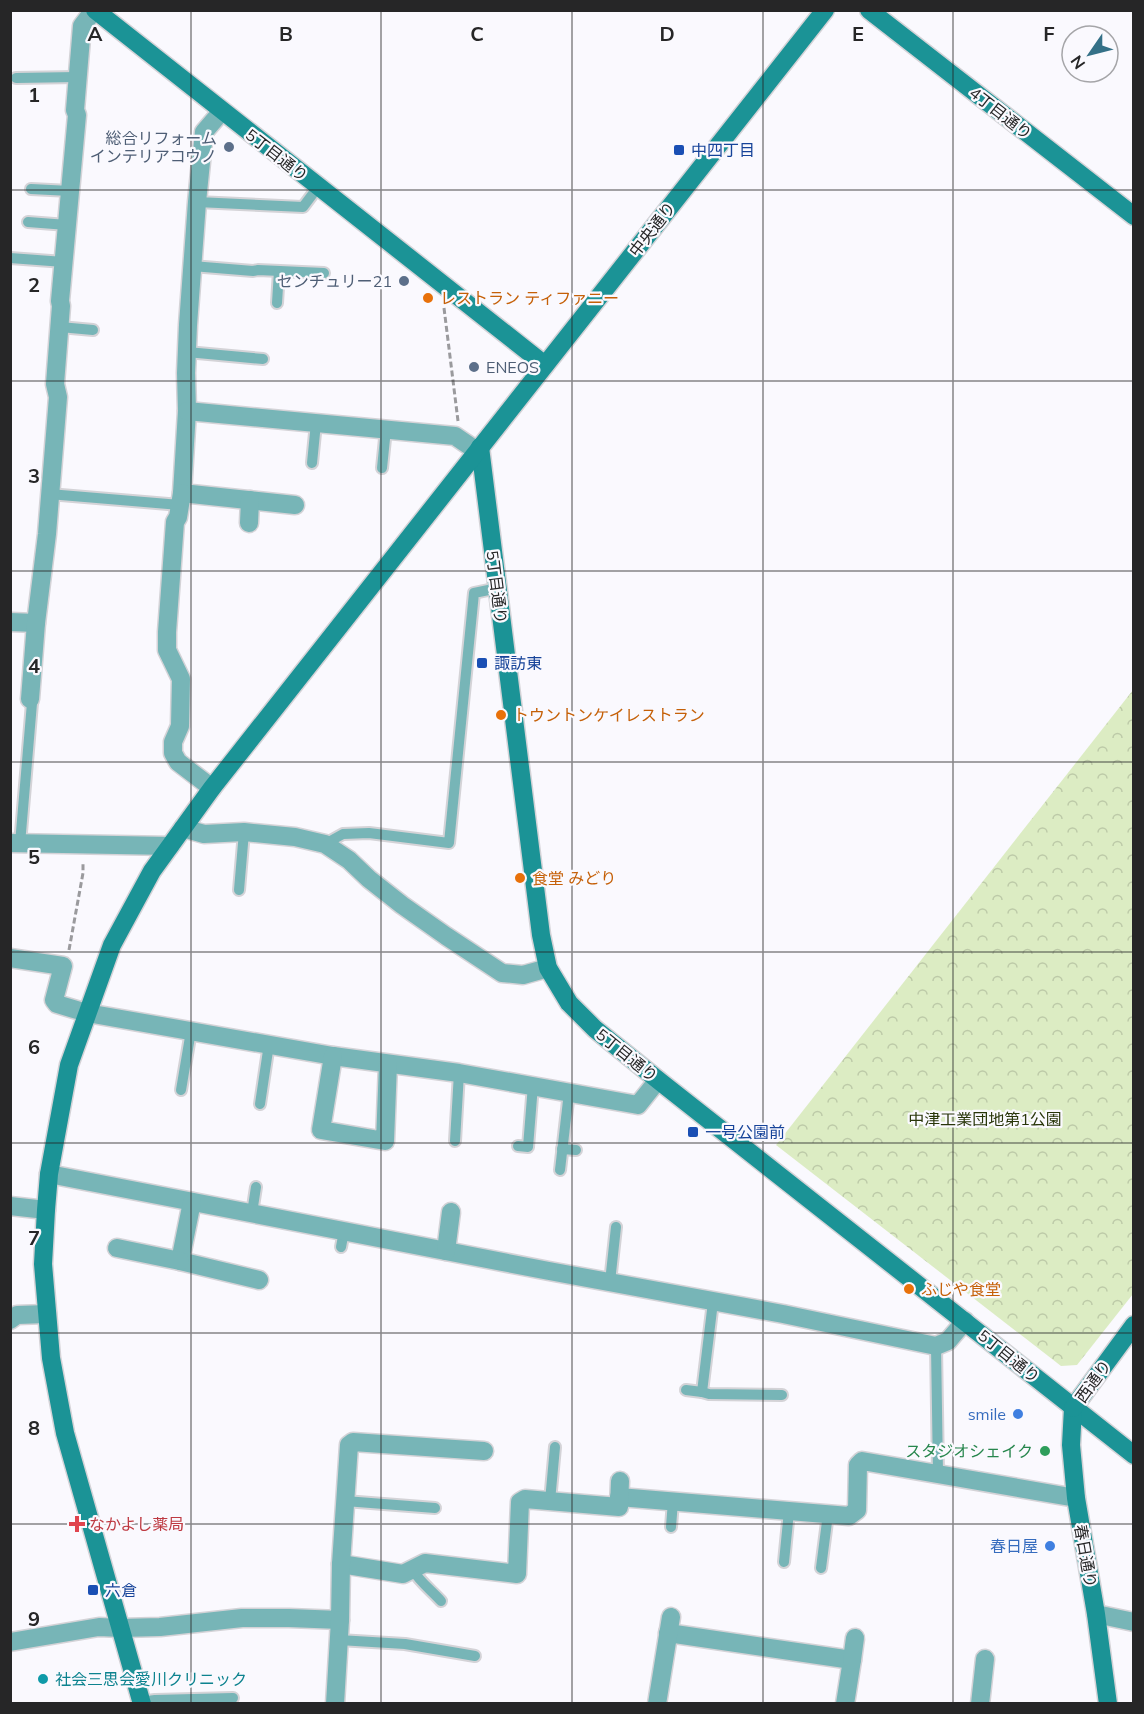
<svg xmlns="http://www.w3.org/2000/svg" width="1144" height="1714" font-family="Mulish,'Noto Sans JP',sans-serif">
	<defs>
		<pattern id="forest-crowns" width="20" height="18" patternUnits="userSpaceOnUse" patternTransform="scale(1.5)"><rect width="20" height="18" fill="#dcecc3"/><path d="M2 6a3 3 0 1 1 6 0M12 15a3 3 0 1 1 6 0" fill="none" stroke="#bdcaa8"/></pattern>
	</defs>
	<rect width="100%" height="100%" fill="#faf9fe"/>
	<!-- forest -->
	<path fill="url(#forest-crowns)" d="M1133,690V1294L1077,1365L1061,1366L776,1145Z"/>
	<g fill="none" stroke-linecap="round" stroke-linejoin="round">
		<!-- lane casing -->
		<g stroke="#d4d3d7" stroke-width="14">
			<g id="lane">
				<path d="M16,78L77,77"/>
				<path d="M31,189L70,191"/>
				<path d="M197,202L303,207L318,187"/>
				<path d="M28,222L67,225"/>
				<path d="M10,258L64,262"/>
				<path d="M192,266L253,271L258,270L324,273"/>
				<path d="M277,303L279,271"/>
				<path d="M60,327L93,330"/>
				<path d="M187,352L263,359"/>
				<path d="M312,463L316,423"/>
				<path d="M382,468L386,429"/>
				<path d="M49,494L180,505"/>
				<path d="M20,844L32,703L30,699"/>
				<path d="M325,844L343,834L369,833L449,843L474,593L498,588"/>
				<path d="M239,890L244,832"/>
				<path d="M181,1090L191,1031"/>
				<path d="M260,1104L269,1044"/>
				<path d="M455,1141L459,1073"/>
				<path d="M518,1146L528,1147L533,1085"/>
				<path d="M562,1149L576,1150"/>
				<path d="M560,1170L569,1092"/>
				<path d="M252,1213L256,1187"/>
				<path d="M341,1247L344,1231"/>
				<path d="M610,1282L616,1227"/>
				<path d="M713,1302L702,1392L709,1394L782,1395"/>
				<path d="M936,1346L938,1473"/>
				<path d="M686,1390L702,1392"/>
				<path d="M345,1501L435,1508"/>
				<path d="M550,1501L555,1447"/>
				<path d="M671,1527L673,1501"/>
				<path d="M784,1562L789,1511"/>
				<path d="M821,1568L828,1514"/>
				<path d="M412,1569C420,1582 431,1590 441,1601"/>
				<path d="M339,1640L405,1644L475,1656"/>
				<path d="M141,1702L155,1700L233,1698"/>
			</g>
		</g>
		<!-- street casing -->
		<g stroke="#d4d3d7" stroke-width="21">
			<g id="street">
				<path d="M222,111L204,132L197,202L188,325L186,373L187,411L182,493L295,505"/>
				<path d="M187,411L455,436L477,451"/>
				<path d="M182,493L178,517L175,522L167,632V650L181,679L180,726L173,742V753L178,762L212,788"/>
				<path d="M249,523L250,500"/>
				<path d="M10,622L36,623"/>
				<path d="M30,699L36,623L47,534L58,397L55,384L61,306L60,301L77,115L75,110L82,26L94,10"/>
				<path d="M183,828L204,834L244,832L295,837L325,844L349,860L369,879L402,905L446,936L502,973L523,975L548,968"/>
				<path d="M10,843L170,846"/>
				<path d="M10,958L63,966L54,1000L57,1004L87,1013L333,1056L459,1073L638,1105L658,1080"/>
				<path d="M333,1056L321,1130L385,1141L388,1064"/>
				<path d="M49,1174L549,1271L783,1314L936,1346L948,1341L965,1321"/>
				<path d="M192,1202L180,1261L259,1280"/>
				<path d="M10,1206L46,1210"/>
				<path d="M117,1248L180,1261"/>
				<path d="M446,1251L451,1212"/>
				<path d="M10,1320L17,1315L47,1314"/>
				<path d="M619,1497L849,1516L857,1510L858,1465L862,1461L1076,1498"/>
				<path d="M341,1564L403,1574L425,1563L517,1574L520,1502L525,1499L619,1507L620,1481"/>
				<path d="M1096,1614L1134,1622"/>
				<path d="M668,1633L852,1660L845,1704"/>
				<path d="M10,1642L99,1627L121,1628L160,1627L242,1618H289L340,1620L341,1564L349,1445L353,1442L484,1451"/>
				<path d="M852,1660L855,1638"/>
				<path d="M335,1704L340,1620"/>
				<path d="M657,1704L671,1617"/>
				<path d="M980,1704L985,1659"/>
			</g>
		</g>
		<!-- secondary casing -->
		<g stroke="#d4d3d7" stroke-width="21">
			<g id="secondary">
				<path d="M95,10L545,365"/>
				<path d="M869,10L1134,216"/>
				<path d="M480,447L541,935L548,968L569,1003L595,1029L658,1080L1134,1455"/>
				<path d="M1073,1408L1071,1445L1076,1498L1096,1614L1108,1704"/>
				<path d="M1073,1408L1134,1325"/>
				<path d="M142,1704L65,1433L51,1358L43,1264L46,1210L49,1174L69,1065L112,945L152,871L212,788L825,10"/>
			</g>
		</g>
		<!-- path -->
		<g stroke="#9a9a9d" stroke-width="3" stroke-dasharray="6 3" stroke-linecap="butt">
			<path d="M444,308L458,421"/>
			<path d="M69,950L83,873V862"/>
		</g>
		<!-- lane -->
		<use href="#lane" stroke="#77b5b7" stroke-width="10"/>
		<!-- street -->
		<use href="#street" stroke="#77b5b7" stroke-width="18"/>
		<!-- secondary -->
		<use href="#secondary" stroke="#1b9396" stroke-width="18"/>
	</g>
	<!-- grid -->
	<path fill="none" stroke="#262627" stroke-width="1.5" stroke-opacity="0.55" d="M191,10V1704M381,10V1704M572,10V1704M763,10V1704M953,10V1704M10,190H1134M10,381H1134M10,571H1134M10,762H1134M10,952H1134M10,1143H1134M10,1333H1134M10,1524H1134"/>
	<!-- markers -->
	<g fill="#5c6f8a" stroke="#faf9fe" stroke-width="2">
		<circle cx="229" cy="147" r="6"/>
		<circle cx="404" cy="281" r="6"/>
		<circle cx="474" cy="367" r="6"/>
	</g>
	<g fill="#1a4fb4" stroke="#faf9fe" stroke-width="2">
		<rect x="673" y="144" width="12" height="12" rx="3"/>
		<rect x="476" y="657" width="12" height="12" rx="3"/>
		<rect x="687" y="1126" width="12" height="12" rx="3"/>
		<rect x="87" y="1584" width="12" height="12" rx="3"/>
	</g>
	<g fill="#e8710a" stroke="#faf9fe" stroke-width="2">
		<circle cx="428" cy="298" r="6"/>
		<circle cx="501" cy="715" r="6"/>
		<circle cx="520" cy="878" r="6"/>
		<circle cx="909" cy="1289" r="6"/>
	</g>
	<g fill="#3f7fe0" stroke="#faf9fe" stroke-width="2">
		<circle cx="1018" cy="1414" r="6"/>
		<circle cx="1050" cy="1546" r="6"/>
	</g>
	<circle fill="#2e9e5b" stroke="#faf9fe" stroke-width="2" cx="1045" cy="1451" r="6"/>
	<path fill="#e0444e" stroke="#faf9fe" stroke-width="2" d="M74 1515h6v6h6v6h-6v6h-6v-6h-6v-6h6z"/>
	<circle fill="#0f9aa8" stroke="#faf9fe" stroke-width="2" cx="43" cy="1679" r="6"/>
	<g text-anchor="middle" stroke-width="4.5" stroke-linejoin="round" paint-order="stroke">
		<!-- street labels -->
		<g font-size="16" fill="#262627" stroke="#faf9fe">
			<text transform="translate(1001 113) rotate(38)" y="6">4丁目通り</text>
			<text transform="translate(277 155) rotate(38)" y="6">5丁目通り</text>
			<text transform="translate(652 229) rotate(-52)" y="6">中央通り</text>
			<text transform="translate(497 587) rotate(83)" y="6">5丁目通り</text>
			<text transform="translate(627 1055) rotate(39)" y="6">5丁目通り</text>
			<text transform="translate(1009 1356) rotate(39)" y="6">5丁目通り</text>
			<text transform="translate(1093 1381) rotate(-54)" y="6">西通り</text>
			<text transform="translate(1086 1556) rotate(80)" y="6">春日通り</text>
		</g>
		<!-- service labels -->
		<g font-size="16" fill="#4e5e75" stroke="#faf9fe" text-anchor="end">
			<text x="217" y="144">総合リフォーム<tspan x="217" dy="18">インテリアコウノ</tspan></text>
			<text x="392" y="287">センチュリー21</text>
			<text x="486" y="373" text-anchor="start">ENEOS</text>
		</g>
		<!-- transit labels -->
		<g font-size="16" fill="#164399" stroke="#faf9fe" text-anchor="start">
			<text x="691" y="156">中四丁目</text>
			<text x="494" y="669">諏訪東</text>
			<text x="705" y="1138">一号公園前</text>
			<text x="105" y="1596">六倉</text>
		</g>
		<!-- food labels -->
		<g font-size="16" fill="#c56008" stroke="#faf9fe" text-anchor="start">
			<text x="440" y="304">レストラン ティファニー</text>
			<text x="513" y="721">トウントンケイレストラン</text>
			<text x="532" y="884">食堂 みどり</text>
			<text x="921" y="1295">ふじや食堂</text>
		</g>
		<!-- park labels -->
		<g font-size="16" fill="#29360a" stroke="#faf9fe">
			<text x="985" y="1125">中津工業団地第1公園</text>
		</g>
		<!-- shop labels -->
		<g font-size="16" fill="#366cbe" stroke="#faf9fe" text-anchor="end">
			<text x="1006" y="1420">smile</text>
			<text x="1038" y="1552">春日屋</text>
		</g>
		<!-- leisure labels -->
		<g font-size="16" fill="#27864d" stroke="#faf9fe" text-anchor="end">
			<text x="1033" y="1457">スタジオシェイク</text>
		</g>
		<!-- health labels -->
		<g font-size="16" fill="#be3a42" stroke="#faf9fe" text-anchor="start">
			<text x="89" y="1530">なかよし薬局</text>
		</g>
		<!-- culture labels -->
		<g font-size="16" fill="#0d838f" stroke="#faf9fe" text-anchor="start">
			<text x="55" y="1685">社会三思会愛川クリニック</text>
		</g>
	</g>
	<g font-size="20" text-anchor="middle" font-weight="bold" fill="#262627" stroke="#faf9fe" stroke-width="4.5" stroke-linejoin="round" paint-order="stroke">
		<text x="95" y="41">A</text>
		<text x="286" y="41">B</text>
		<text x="477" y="41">C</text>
		<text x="667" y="41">D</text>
		<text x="858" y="41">E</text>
		<text x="1049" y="41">F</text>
		<text x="34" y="102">1</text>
		<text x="34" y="292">2</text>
		<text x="34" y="483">3</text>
		<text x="34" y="673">4</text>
		<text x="34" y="864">5</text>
		<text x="34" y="1054">6</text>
		<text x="34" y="1245">7</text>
		<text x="34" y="1435">8</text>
		<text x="34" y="1626">9</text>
	</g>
	<!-- border -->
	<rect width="1144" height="1714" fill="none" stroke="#262627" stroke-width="24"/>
	<!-- north arrow -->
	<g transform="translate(1090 54) rotate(235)"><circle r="28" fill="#faf9fe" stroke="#a5a5a8" stroke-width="1.5"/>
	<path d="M0-4.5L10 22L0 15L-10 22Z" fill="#347087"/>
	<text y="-9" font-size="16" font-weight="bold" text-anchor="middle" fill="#262627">N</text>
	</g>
</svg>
